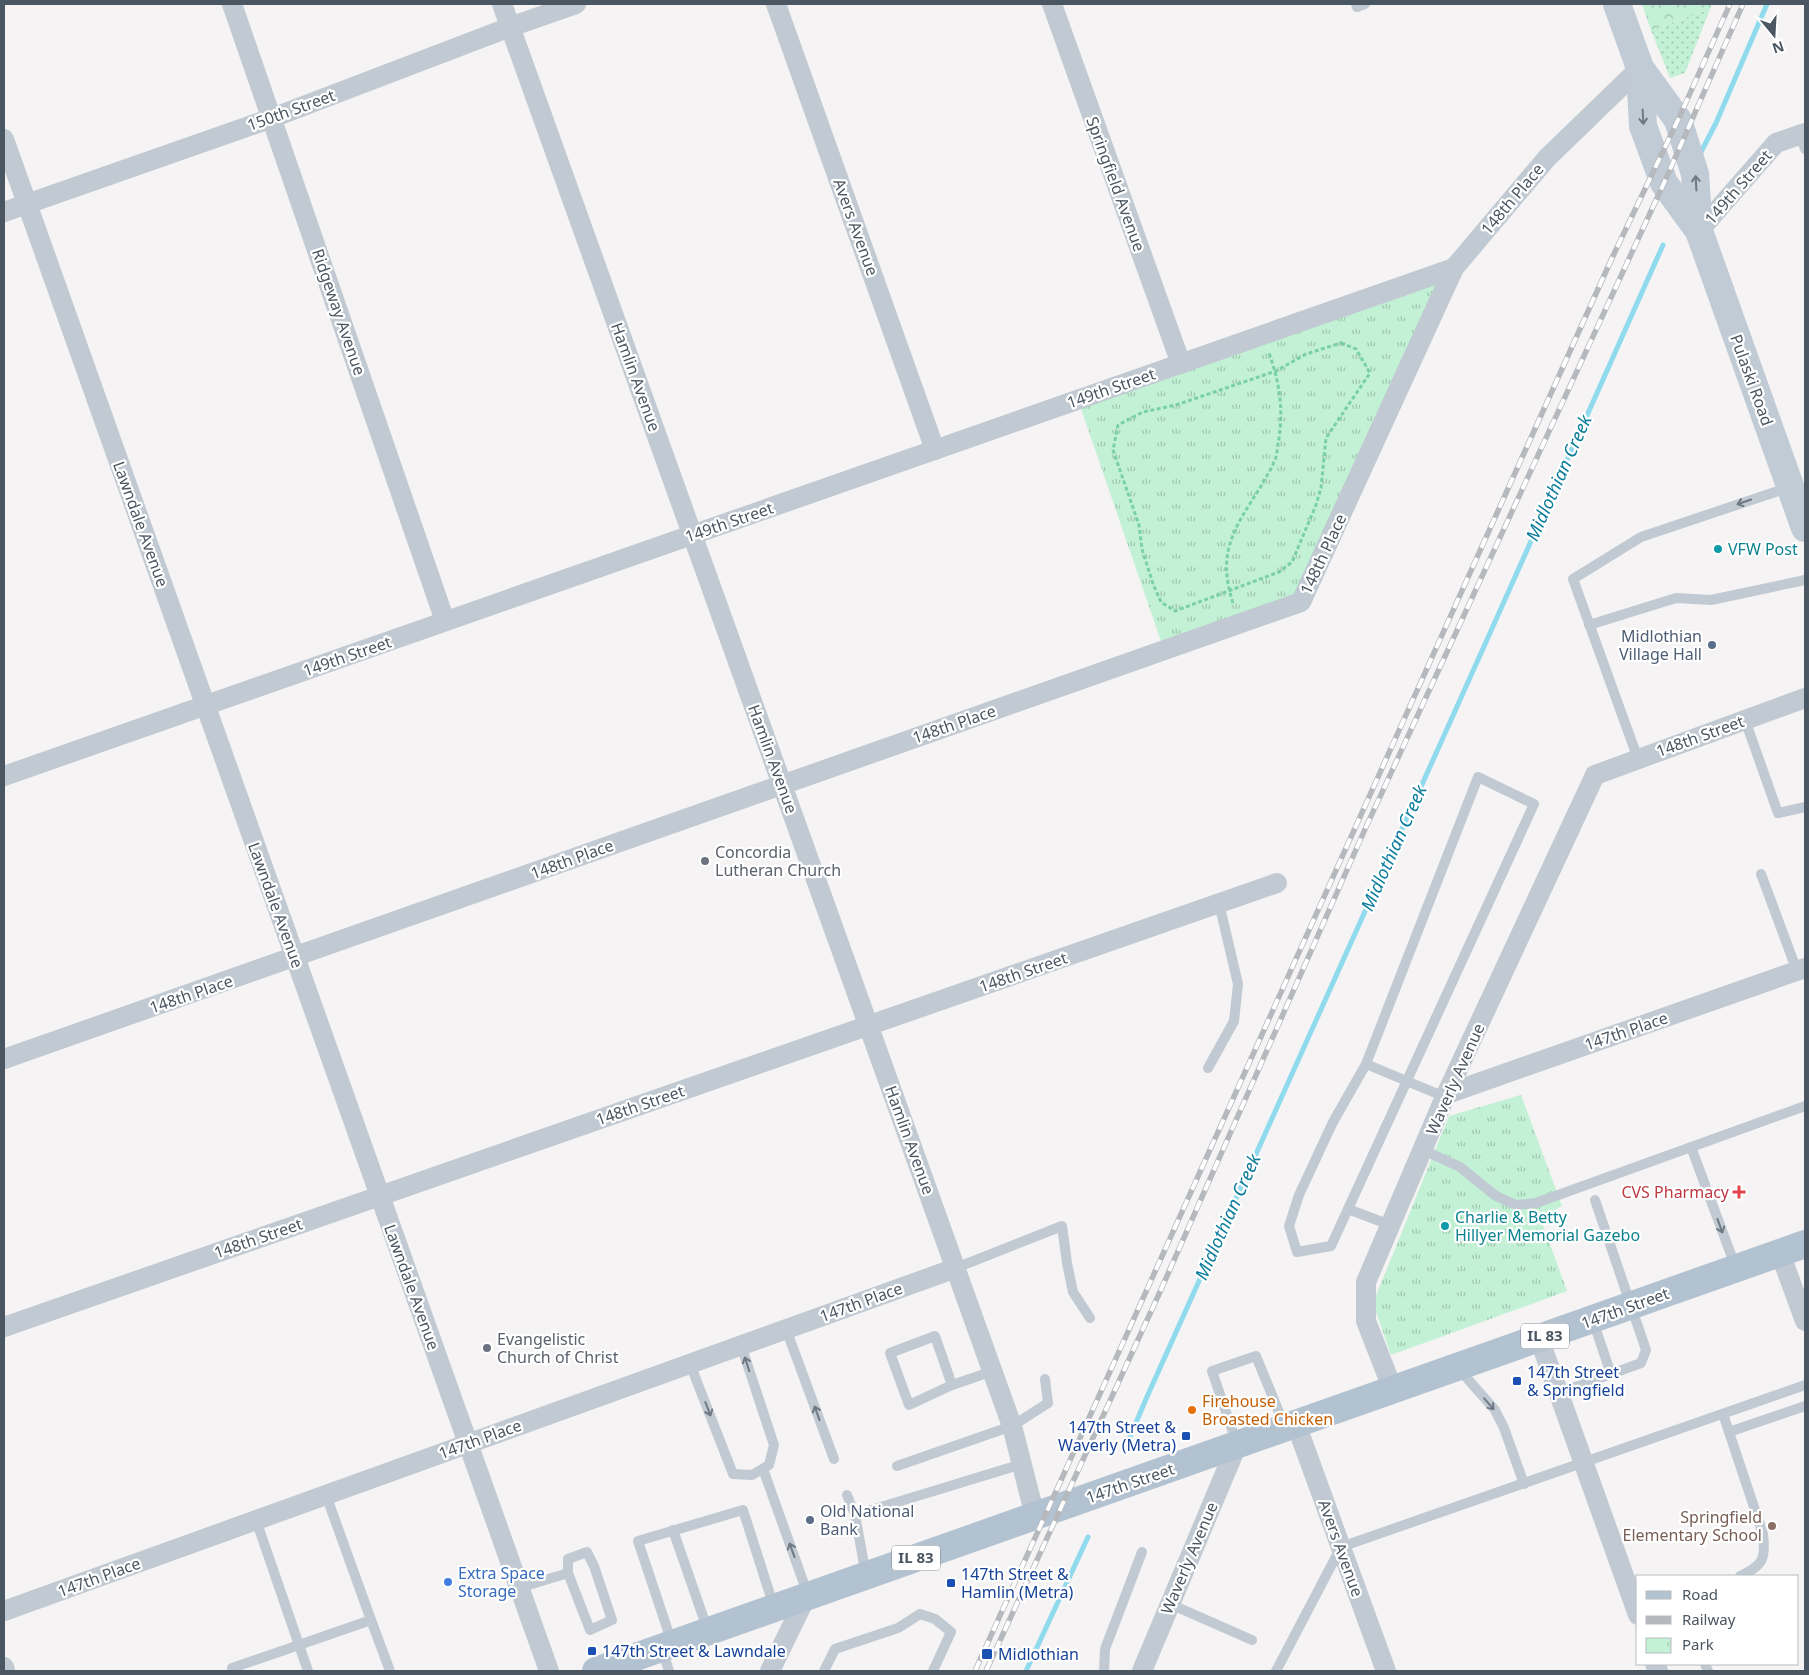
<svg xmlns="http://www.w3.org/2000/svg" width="1809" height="1675" font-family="'Noto Sans',sans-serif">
	<defs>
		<pattern id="grass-dots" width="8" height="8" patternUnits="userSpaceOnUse" patternTransform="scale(1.25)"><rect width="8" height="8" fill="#c3f1d5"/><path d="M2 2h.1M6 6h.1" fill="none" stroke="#a0c6b0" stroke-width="1.8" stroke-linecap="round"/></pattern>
		<pattern id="forest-crowns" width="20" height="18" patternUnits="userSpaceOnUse" patternTransform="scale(1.25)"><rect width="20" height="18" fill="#c3f1d5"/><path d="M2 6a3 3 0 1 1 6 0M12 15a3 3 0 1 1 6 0" fill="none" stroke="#a0c6b0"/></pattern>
		<pattern id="park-tufts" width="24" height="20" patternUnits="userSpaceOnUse" patternTransform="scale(1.25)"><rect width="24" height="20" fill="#c3f1d5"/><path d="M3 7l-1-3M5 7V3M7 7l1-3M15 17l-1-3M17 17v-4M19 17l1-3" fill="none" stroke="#a0c6b0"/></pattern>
	</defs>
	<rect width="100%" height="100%" fill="#f5f3f3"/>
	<!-- grass -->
	<path fill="url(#grass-dots)" d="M1710,9L1685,73L1670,78L1651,30Z"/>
	<!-- forest -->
	<path fill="url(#forest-crowns)" d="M1642,4H1712L1710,9L1651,30Z"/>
	<!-- park -->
	<g fill="url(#park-tufts)">
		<path d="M1454,268L1301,602L1164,650L1078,400Z"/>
		<path d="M1521,1095L1562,1206L1540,1217L1567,1291L1391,1355L1373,1303L1449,1116Z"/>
	</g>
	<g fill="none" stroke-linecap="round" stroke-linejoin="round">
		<!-- stream -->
		<g stroke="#90daee" stroke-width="5">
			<path d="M1701,152L1716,123L1767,4"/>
			<path d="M1124,1451L1146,1399L1486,642L1663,245"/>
			<path d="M1026,1671L1088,1537"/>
		</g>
		<!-- path -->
		<g stroke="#7ad0a6" stroke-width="3" stroke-dasharray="4 2.5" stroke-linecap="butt">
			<path d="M1341,343L1356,349L1370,373L1326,438L1321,488L1316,505L1292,562L1279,572L1175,611L1161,602L1153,584L1142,549L1139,525L1113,450L1118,425L1143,412L1176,405L1276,371L1306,354Z"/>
			<path d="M1233,603C1216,551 1235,528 1261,486C1265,478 1271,470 1274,462C1277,457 1277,450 1278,444C1284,412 1280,383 1269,353"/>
		</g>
		<!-- service -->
		<g stroke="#c1cad2" stroke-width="10">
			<path d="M1356,4L1357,7L1365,4"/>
			<path d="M1800,135L1805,149"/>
			<path d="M1589,625L1676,598L1711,600L1805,580"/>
			<path d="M1745,720L1778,813L1805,807"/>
			<path d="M1638,759L1573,579L1641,537L1790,487"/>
			<path d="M1761,874L1797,971"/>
			<path d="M1366,1064L1333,1122L1299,1195L1289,1226L1297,1252L1331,1246L1534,804L1478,777L1366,1064L1445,1097"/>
			<path d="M1208,1068L1234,1021L1238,984L1219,903"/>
			<path d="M1691,1147L1736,1268"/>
			<path d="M1423,1150L1460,1167L1496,1196L1516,1205L1536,1203L1805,1106"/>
			<path d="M1348,1209L1390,1225"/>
			<path d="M956,1268L1062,1226L1067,1263L1073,1292L1090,1318"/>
			<path d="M1593,1321L1611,1374"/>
			<path d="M786,1329L834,1459"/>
			<path d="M690,1364L733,1474L752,1475L769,1465L774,1445L741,1345"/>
			<path d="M1458,1368L1495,1410L1504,1428L1524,1484"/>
			<path d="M952,1385L909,1405L890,1353L935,1336L952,1385L993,1371"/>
			<path d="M1559,1393L1641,1363L1646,1350L1595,1200"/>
			<path d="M1723,1414L1763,1534C1766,1559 1763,1566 1740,1576"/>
			<path d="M1729,1432L1805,1406"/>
			<path d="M1237,1444L1212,1371L1256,1356L1285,1427"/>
			<path d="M897,1466L1012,1426L1048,1403L1045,1379"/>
			<path d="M763,1469L808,1595"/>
			<path d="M847,1495L855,1515"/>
			<path d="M256,1520L299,1645L371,1620L326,1495"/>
			<path d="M673,1530L708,1631"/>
			<path d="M866,1575L855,1515L1022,1464"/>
			<path d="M519,1588L568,1573L590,1630L612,1620L594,1566L587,1552L568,1559V1573"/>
			<path d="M1170,1604L1252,1640"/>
			<path d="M371,1620L390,1671"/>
			<path d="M672,1643L638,1541L743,1510L774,1607"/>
			<path d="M662,1649L669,1671"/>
			<path d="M1705,1664L1708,1671"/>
			<path d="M233,1671L232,1668L299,1645L308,1671"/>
			<path d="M824,1671L835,1649L898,1628L920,1614L935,1619L951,1632L933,1671"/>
			<path d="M1104,1671L1105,1649L1142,1552"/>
			<path d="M1276,1671L1341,1547L1805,1385"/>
		</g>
		<!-- minor -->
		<g stroke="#c1cad2" stroke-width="20">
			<path d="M232,4L445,621"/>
			<path d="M502,4L1012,1426L1035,1516"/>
			<path d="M776,4L935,450"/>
			<path d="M1052,4L1181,364"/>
			<path d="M4,139L549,1671"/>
			<path d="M4,212L272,118L510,27L576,4"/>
			<path d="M1699,231L1776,143L1805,133"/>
			<path d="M4,776L1454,268"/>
			<path d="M4,1059L1301,602L1454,268L1547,158L1640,68"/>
			<path d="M1447,1094L1805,968"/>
			<path d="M1780,1253L1805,1321"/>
			<path d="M4,1327L1277,883"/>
			<path d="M1539,1338L1638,1615"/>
			<path d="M1393,1390L1366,1321V1282L1445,1097L1595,775L1805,698"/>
			<path d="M1296,1424L1386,1671"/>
			<path d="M4,1611L956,1268"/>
			<path d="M1655,1664L1658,1671"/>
			<path d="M4,1667L5,1671"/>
			<path d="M770,1671L806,1597"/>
			<path d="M1142,1671L1237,1445"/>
		</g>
		<!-- secondary -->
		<g stroke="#c1cbd6" stroke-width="28">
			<path d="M1617,4L1640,68L1643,126L1664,183L1699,231L1805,528"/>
			<path d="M1640,68L1678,120L1695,174L1699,231"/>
		</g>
		<!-- primary -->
		<path stroke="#b3c2d1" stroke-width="28" d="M596,1671L1805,1244"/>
		<!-- rail casing -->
		<g stroke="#b5b8bd" stroke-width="5.5">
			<g id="rail">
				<path d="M975,1671L1612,258L1678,120L1730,4"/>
				<path d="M986,1671L1159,1294L1366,827L1664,183L1743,4"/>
			</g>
		</g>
		<!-- rail -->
		<use href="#rail" stroke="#fff" stroke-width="4" stroke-dasharray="11" stroke-linecap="butt"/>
	</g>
	<!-- one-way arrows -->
	<defs><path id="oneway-shaft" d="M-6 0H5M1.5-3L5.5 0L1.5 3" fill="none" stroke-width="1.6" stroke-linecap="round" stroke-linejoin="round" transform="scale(1.25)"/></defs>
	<g stroke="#6e7984">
		<use href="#oneway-shaft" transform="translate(1643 117) rotate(87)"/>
		<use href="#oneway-shaft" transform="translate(1696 183) rotate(-93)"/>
	</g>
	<g stroke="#6e7983">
		<use href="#oneway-shaft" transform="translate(1744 502) rotate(161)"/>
		<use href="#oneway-shaft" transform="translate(1720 1226) rotate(70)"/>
		<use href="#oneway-shaft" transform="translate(747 1364) rotate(-108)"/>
		<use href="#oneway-shaft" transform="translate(1489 1404) rotate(49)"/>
		<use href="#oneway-shaft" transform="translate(708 1409) rotate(69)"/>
		<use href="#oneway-shaft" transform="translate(817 1413) rotate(-110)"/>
		<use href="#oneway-shaft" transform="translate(792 1550) rotate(-110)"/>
	</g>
	<!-- markers -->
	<g fill="#0f9aa8" stroke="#fff" stroke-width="2">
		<circle cx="1718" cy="549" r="5"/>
		<circle cx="1445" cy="1226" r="5"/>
	</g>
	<g fill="#5c6f8a" stroke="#fff" stroke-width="2">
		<circle cx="1712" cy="645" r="5"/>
		<circle cx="810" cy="1520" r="5"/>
	</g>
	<g fill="#6b7280" stroke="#fff" stroke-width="2">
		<circle cx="705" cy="861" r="5"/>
		<circle cx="487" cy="1348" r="5"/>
	</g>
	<path fill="#e0444e" stroke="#fff" stroke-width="2" d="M1736.5 1184.5h5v5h5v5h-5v5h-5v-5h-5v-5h5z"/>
	<g fill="#1a4fb4" stroke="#fff" stroke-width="2">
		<rect x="1512" y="1376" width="10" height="10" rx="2.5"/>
		<rect x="1181" y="1431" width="10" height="10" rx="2.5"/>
		<rect x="946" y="1578" width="10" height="10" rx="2.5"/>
		<rect x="587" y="1646" width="10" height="10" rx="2.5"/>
		<rect x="981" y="1648" width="12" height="12" rx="2.5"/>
	</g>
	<circle fill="#e8710a" stroke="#fff" stroke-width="2" cx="1192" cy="1410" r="5"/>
	<circle fill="#8d6e63" stroke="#fff" stroke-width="2" cx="1772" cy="1526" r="5"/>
	<circle fill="#3f7fe0" stroke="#fff" stroke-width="2" cx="448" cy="1582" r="5"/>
	<g text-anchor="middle" stroke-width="4.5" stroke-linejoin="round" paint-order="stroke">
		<!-- shield labels -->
		<g fill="#fff" stroke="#808990" stroke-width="1">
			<rect x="1521" y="1323.5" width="48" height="25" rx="4"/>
			<rect x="892" y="1545.5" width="48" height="25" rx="4"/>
		</g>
		<g font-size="15" font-weight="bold" fill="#4a5661">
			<text x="1545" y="1341">IL 83</text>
			<text x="916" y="1563">IL 83</text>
		</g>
		<!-- street labels -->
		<g font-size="16" fill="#4a5661" stroke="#fff">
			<text transform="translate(291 110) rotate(-20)" y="6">150th Street</text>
			<text transform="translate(1116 184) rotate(70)" y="6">Springfield Avenue</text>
			<text transform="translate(1738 187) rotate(-49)" y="6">149th Street</text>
			<text transform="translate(1512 199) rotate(-50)" y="6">148th Place</text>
			<text transform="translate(856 227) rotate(70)" y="6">Avers Avenue</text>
			<text transform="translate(339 312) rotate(71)" y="6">Ridgeway Avenue</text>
			<text transform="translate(636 377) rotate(70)" y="6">Hamlin Avenue</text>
			<text transform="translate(1752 380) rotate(70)" y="6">Pulaski Road</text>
			<text transform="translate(1111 388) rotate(-19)" y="6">149th Street</text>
			<text transform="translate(729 522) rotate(-19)" y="6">149th Street</text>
			<text transform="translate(141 524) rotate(70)" y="6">Lawndale Avenue</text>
			<text transform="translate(1323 554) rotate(-65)" y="6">148th Place</text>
			<text transform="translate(347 656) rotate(-19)" y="6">149th Street</text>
			<text transform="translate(954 724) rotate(-19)" y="6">148th Place</text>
			<text transform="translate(1700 736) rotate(-20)" y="6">148th Street</text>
			<text transform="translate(773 759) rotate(70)" y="6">Hamlin Avenue</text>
			<text transform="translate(572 859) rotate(-20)" y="6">148th Place</text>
			<text transform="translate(276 905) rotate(70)" y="6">Lawndale Avenue</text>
			<text transform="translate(1023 972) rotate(-19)" y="6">148th Street</text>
			<text transform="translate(191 994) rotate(-19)" y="6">148th Place</text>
			<text transform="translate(1626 1031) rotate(-19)" y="6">147th Place</text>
			<text transform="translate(1455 1079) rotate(-66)" y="6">Waverly Avenue</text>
			<text transform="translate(640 1105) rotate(-19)" y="6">148th Street</text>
			<text transform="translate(910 1140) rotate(70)" y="6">Hamlin Avenue</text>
			<text transform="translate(258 1238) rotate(-19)" y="6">148th Street</text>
			<text transform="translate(412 1287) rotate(70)" y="6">Lawndale Avenue</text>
			<text transform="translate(861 1302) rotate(-20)" y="6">147th Place</text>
			<text transform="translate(1625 1308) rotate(-20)" y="6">147th Street</text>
			<text transform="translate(480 1439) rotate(-20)" y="6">147th Place</text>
			<text transform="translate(1130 1483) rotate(-19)" y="6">147th Street</text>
			<text transform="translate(1341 1548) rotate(70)" y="6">Avers Avenue</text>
			<text transform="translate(1189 1558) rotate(-67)" y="6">Waverly Avenue</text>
			<text transform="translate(99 1577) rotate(-20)" y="6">147th Place</text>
		</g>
		<!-- culture labels -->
		<g font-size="16" fill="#0d838f" stroke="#fff" text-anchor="start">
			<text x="1728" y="555">VFW Post</text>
			<text x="1455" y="1223">Charlie &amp; Betty<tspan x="1455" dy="18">Hillyer Memorial Gazebo</tspan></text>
		</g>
		<!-- service labels -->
		<g font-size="16" fill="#4e5e75" stroke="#fff" text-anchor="end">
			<text x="1702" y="642">Midlothian<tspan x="1702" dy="18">Village Hall</tspan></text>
			<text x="820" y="1517" text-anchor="start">Old National<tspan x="820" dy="18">Bank</tspan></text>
		</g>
		<!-- worship labels -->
		<g font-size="16" fill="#5b616d" stroke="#fff" text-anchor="start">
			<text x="715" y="858">Concordia<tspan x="715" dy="18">Lutheran Church</tspan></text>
			<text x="497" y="1345">Evangelistic<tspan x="497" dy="18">Church of Christ</tspan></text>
		</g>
		<!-- health labels -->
		<g font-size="16" fill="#be3a42" stroke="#fff" text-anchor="end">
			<text x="1729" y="1198">CVS Pharmacy</text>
		</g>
		<!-- transit labels -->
		<g font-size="16" fill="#164399" stroke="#fff" text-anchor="start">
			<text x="1527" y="1378">147th Street<tspan x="1527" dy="18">&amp; Springfield</tspan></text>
			<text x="1176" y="1433" text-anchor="end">147th Street &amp;<tspan x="1176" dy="18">Waverly (Metra)</tspan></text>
			<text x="961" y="1580">147th Street &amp;<tspan x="961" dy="18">Hamlin (Metra)</tspan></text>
			<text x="602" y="1657">147th Street &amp; Lawndale</text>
			<text x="998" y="1660">Midlothian</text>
		</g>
		<!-- food labels -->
		<g font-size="16" fill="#c56008" stroke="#fff" text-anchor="start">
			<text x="1202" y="1407">Firehouse<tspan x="1202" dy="18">Broasted Chicken</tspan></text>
		</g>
		<!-- education labels -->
		<g font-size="16" fill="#785e54" stroke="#fff" text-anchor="end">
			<text x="1762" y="1523">Springfield<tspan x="1762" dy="18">Elementary School</tspan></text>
		</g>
		<!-- shop labels -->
		<g font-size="16" fill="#366cbe" stroke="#fff" text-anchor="start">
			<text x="458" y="1579">Extra Space<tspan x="458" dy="18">Storage</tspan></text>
		</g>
		<!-- water labels -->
		<g font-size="18" font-style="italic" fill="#0c7c9b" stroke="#fff">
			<text transform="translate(1559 478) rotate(-66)" y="6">Midlothian Creek</text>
			<text transform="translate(1394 848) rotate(-66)" y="6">Midlothian Creek</text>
			<text transform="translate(1228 1217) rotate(-66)" y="6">Midlothian Creek</text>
		</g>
	</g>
	<!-- border -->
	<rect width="1809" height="1675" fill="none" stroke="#4a5661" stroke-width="10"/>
	<!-- legend -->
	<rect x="1636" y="1575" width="162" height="90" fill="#ffffff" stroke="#b7bbc0"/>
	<rect x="1646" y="1591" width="25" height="8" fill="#b3c2d1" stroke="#b7bbc0"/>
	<text x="1682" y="1600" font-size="15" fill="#4a5661">Road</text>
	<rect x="1646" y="1616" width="25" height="8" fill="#b5b8bd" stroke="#b7bbc0"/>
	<text x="1682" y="1625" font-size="15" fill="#4a5661">Railway</text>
	<rect x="1646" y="1638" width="25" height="15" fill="url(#park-tufts)" stroke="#b7bbc0"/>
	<text x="1682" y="1650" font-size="15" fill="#4a5661">Park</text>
	<!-- north arrow -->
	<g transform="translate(1774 35) rotate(162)" stroke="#ffffff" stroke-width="4" paint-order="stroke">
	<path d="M0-4L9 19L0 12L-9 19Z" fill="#4a5661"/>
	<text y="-8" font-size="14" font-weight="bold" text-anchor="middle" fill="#4a5661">N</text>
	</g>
</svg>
